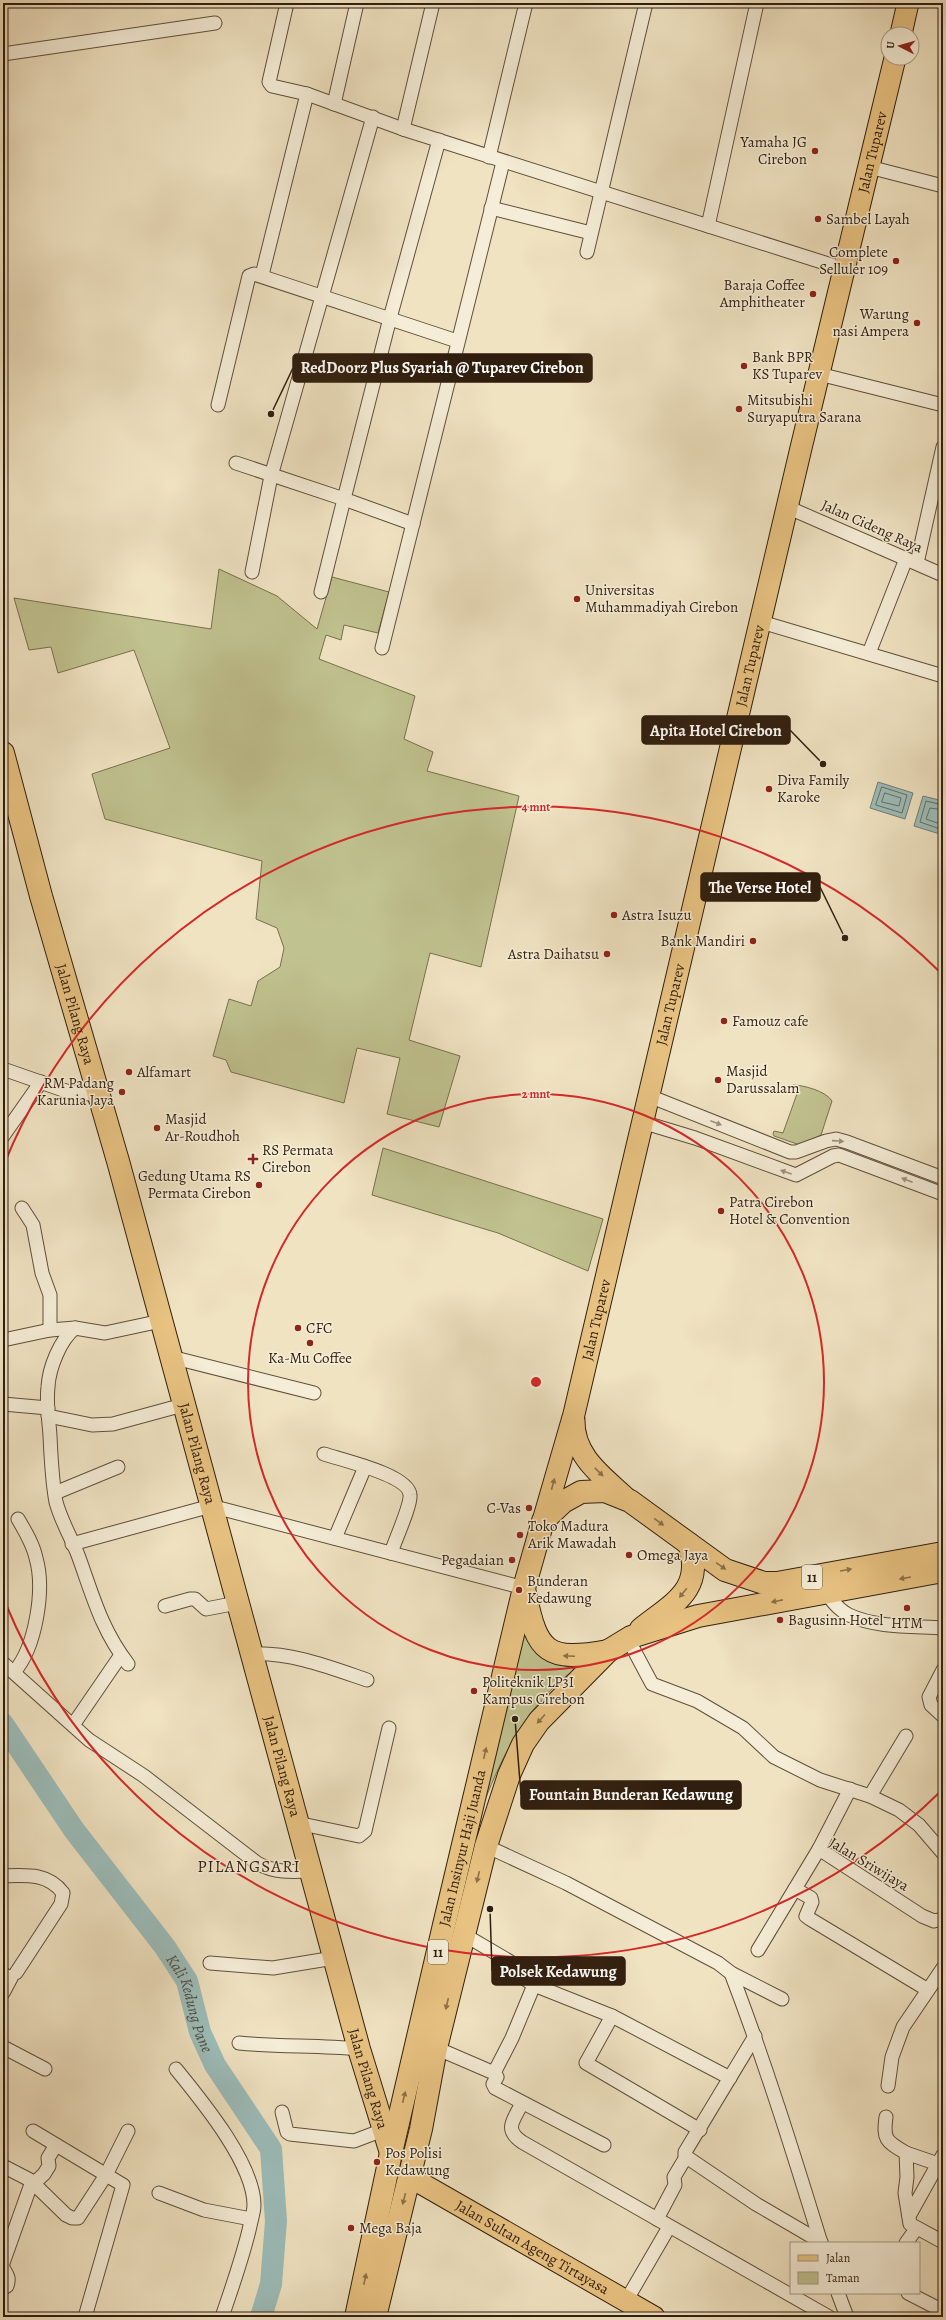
<svg xmlns="http://www.w3.org/2000/svg" width="946" height="2320" font-family="Alegreya,serif">
	<rect width="100%" height="100%" fill="#f0e3c2"/>
	<filter id="stains"><feTurbulence type="fractalNoise" baseFrequency=".005" numOctaves="4"/><feColorMatrix values="0 0 0 0 .2 0 0 0 0 .09 0 0 0 0 .02 0 0 0 .5 -.17"/></filter>
	<radialGradient id="worn" r=".72"><stop offset=".6" stop-color="#630" stop-opacity="0"/><stop offset="1" stop-color="#630" stop-opacity=".3"/></radialGradient>
	<!-- green -->
	<g fill="#c0c28f" stroke="#78704e">
		<path d="M219,569L277,596L317,629L332,577L389,592L378,633L344,625L341,640L326,635L319,659L415,696L404,739L433,752L427,771L519,796L481,967L430,953L409,1040L460,1056L439,1127L387,1114L400,1058L357,1048L344,1103L231,1072L226,1060L213,1056L229,999L251,1006L258,981L280,967L284,948L277,928L256,919L262,861L105,819L92,774L170,748L134,650L58,673L51,647L29,650L14,598L211,629Z"/>
		<path d="M793,1085C803,1085 826,1091 832,1101L821,1135L800,1145L774,1136L773,1134L774,1131L783,1133L798,1091L790,1088Z"/>
		<path d="M383,1148L603,1219L588,1271L498,1233L372,1195Z"/>
		<path d="M525,1628L552,1662L575,1669C527,1706 505,1749 483,1805Z"/>
	</g>
	<!-- water -->
	<g fill="#9cbdba" stroke="#717d75">
		<path d="M878,782L913,793L905,819L870,808Z"/>
		<path d="M923,796L943,801V835L914,826Z"/>
	</g>
	<g fill="none" stroke-linecap="round" stroke-linejoin="round">
		<!-- shore -->
		<g stroke="#666e64" stroke-width="1">
			<path d="M882,787L907,795L902,813L876,805Z"/>
			<path d="M885,793L901,798L899,806L882,802Z"/>
			<path d="M943,805L926,801L920,822L943,830"/>
			<path d="M943,810L930,808L926,819L943,825"/>
		</g>
		<!-- river -->
		<path stroke="#9cbdba" stroke-width="22" id="s1" d="M3,1724L74,1830L165,1947L187,1981L200,2032L215,2065L271,2149L276,2221L271,2284L261,2317"/>
		<!-- street casing -->
		<g stroke="#604f3b" stroke-width="15">
			<g id="street">
				<path d="M287,3L269,82L272,86L307,94L403,129L844,269"/>
				<path d="M3,54L215,23"/>
				<path d="M334,104L357,3"/>
				<path d="M403,129L433,3"/>
				<path d="M489,157L526,3"/>
				<path d="M869,167L943,186"/>
				<path d="M491,208L591,233"/>
				<path d="M708,226L757,3"/>
				<path d="M587,252L646,3"/>
				<path d="M262,275L307,94"/>
				<path d="M819,374L943,405"/>
				<path d="M218,405L249,276L254,274L457,341"/>
				<path d="M236,463L344,499L321,592"/>
				<path d="M787,507L943,575"/>
				<path d="M413,524L344,499L390,318L439,140"/>
				<path d="M917,563L943,447"/>
				<path d="M252,572L271,476L373,117"/>
				<path d="M761,622L943,676"/>
				<path d="M382,648L503,162"/>
				<path d="M869,653L906,559"/>
				<path d="M3,1069L66,1091L98,1095"/>
				<path d="M649,1096L790,1152H796L826,1141L836,1139L847,1142L943,1178"/>
				<path d="M642,1122L695,1138L796,1175L833,1156L839,1155L943,1194"/>
				<path d="M3,1136L41,1082"/>
				<path d="M22,1208L33,1225L42,1273L50,1295V1330"/>
				<path d="M75,1328C60,1340 49,1368 48,1387C46,1403 49,1420 50,1436C51,1457 52,1481 56,1502C61,1521 71,1537 78,1555C93,1596 101,1629 128,1664"/>
				<path d="M3,1340L50,1330L75,1328L105,1333L161,1321"/>
				<path d="M171,1357L314,1393"/>
				<path d="M3,1404L48,1408"/>
				<path d="M48,1416L92,1425L113,1424L183,1405"/>
				<path d="M324,1454C342,1460 409,1475 410,1495C411,1506 395,1540 391,1553"/>
				<path d="M55,1493L118,1467"/>
				<path d="M335,1538L365,1467"/>
				<path d="M72,1544L211,1506L524,1588"/>
				<path d="M824,1591C832,1600 838,1610 849,1615C876,1628 913,1626 943,1628"/>
				<path d="M165,1606L190,1599H195L206,1609L237,1603"/>
				<path d="M628,1639L652,1684L697,1701L743,1728L774,1757L820,1780L870,1796L899,1810L919,1825L943,1853"/>
				<path d="M251,1654C291,1652 329,1667 367,1680"/>
				<path d="M3,1663L89,1740L144,1776L257,1863C275,1873 291,1872 311,1871"/>
				<path d="M943,1670L929,1697L931,1705L943,1716"/>
				<path d="M14,1672C36,1647 45,1589 36,1558C33,1544 25,1531 18,1519"/>
				<path d="M73,1725L121,1655"/>
				<path d="M870,1796L906,1736"/>
				<path d="M297,1823L359,1836L365,1831L389,1728"/>
				<path d="M486,1846L566,1883L718,1963L731,1973L782,1999"/>
				<path d="M819,1849L850,1789"/>
				<path d="M3,1876C27,1875 48,1873 63,1893L61,1904L16,1973"/>
				<path d="M795,1889L811,1898L812,1902L806,1916L810,1919L928,1990"/>
				<path d="M463,1934L514,1964L519,1975L534,1985L612,2016L730,2078"/>
				<path d="M758,1950L819,1849L922,1916L934,1921L943,1919"/>
				<path d="M210,1963L273,1968L334,1958"/>
				<path d="M731,1973C765,2062 793,2152 821,2243"/>
				<path d="M3,1974L11,1978L3,1993"/>
				<path d="M612,2016L586,2063L700,2130"/>
				<path d="M755,2036L685,2152V2156L756,2204L821,2242"/>
				<path d="M239,2043C279,2047 319,2045 359,2049"/>
				<path d="M3,2047L45,2069"/>
				<path d="M436,2048L494,2073L497,2077L493,2084L495,2088L604,2145"/>
				<path d="M176,2069C202,2101 254,2164 254,2205C254,2212 251,2220 250,2226C243,2257 232,2287 222,2317"/>
				<path d="M494,2073L512,2038L534,1985"/>
				<path d="M888,2086L892,2057L903,2027L943,1968"/>
				<path d="M522,2103C514,2120 503,2129 522,2142L829,2317"/>
				<path d="M282,2112L287,2132L290,2134L354,2141L383,2130"/>
				<path d="M886,2117C883,2140 886,2141 906,2153L907,2177L905,2193L910,2224L943,2242"/>
				<path d="M33,2131L123,2185L85,2317"/>
				<path d="M906,2153L938,2164"/>
				<path d="M3,2166L30,2180L66,2215L72,2218H78L106,2175L128,2131"/>
				<path d="M159,2193L204,2210L251,2219"/>
				<path d="M909,2216L943,2155"/>
				<path d="M657,2219L675,2185L674,2177L686,2157"/>
				<path d="M906,2243L916,2229"/>
				<path d="M3,2263L30,2187L44,2174L49,2166L48,2158L56,2145"/>
				<path d="M3,2268C7,2275 10,2277 7,2286L3,2288"/>
				<path d="M838,2293L847,2317"/>
				<path d="M908,2293L943,2311"/>
				<path d="M626,2301L669,2227"/>
			</g>
		</g>
		<!-- primary casing -->
		<g stroke="#301e0e" stroke-width="23">
			<g id="primary">
				<path d="M901,34L908,3"/>
				<path d="M574,1420C573,1457 604,1477 628,1500"/>
				<path id="s2" d="M543,1521L574,1414L801,448L895,58"/>
				<path id="s3" d="M410,2177L654,2317"/>
			</g>
		</g>
		<!-- highway casing -->
		<g stroke="#301e0e" stroke-width="24">
			<g id="highway">
				<path id="s4" d="M3,753L41,896L118,1161L359,2049L391,2153"/>
				<path d="M525,1593C537,1653 547,1662 608,1651"/>
				<path d="M641,1629C672,1604 705,1590 689,1544"/>
				<path id="s5" d="M356,2317L391,2153L444,1925L524,1588L543,1521L563,1502L581,1492L605,1491L630,1501L725,1570L764,1583H777L943,1553"/>
				<path d="M375,2317L421,2129L436,2048L486,1846L509,1775L523,1744L539,1721L608,1651L631,1637L698,1616L943,1571"/>
			</g>
		</g>
		<!-- street -->
		<use href="#street" stroke="#f5edd7" stroke-width="13"/>
		<!-- primary -->
		<use href="#primary" stroke="#e8c281" stroke-width="21"/>
		<!-- highway -->
		<use href="#highway" stroke="#e8c281" stroke-width="22"/>
	</g>
	<!-- one-way arrows -->
	<defs><path id="oneway-solid" d="M-6-.8H1V-3.2L6.5 0L1 3.2V.8H-6Z"/></defs>
	<g fill="#9c907d">
		<use href="#oneway-solid" transform="translate(716 1123) rotate(21)"/>
		<use href="#oneway-solid" transform="translate(838 1141) rotate(4)"/>
		<use href="#oneway-solid" transform="translate(786 1172) rotate(-161)"/>
		<use href="#oneway-solid" transform="translate(907 1180) rotate(-159)"/>
	</g>
	<g fill="#8c7048">
		<use href="#oneway-solid" transform="translate(599 1472) rotate(44)"/>
		<use href="#oneway-solid" transform="translate(553 1484) rotate(-75)"/>
		<use href="#oneway-solid" transform="translate(659 1522) rotate(36)"/>
		<use href="#oneway-solid" transform="translate(721 1566) rotate(34)"/>
		<use href="#oneway-solid" transform="translate(846 1570) rotate(-10)"/>
		<use href="#oneway-solid" transform="translate(905 1578) rotate(170)"/>
		<use href="#oneway-solid" transform="translate(683 1593) rotate(129)"/>
		<use href="#oneway-solid" transform="translate(777 1601) rotate(169)"/>
		<use href="#oneway-solid" transform="translate(569 1656) rotate(-177)"/>
		<use href="#oneway-solid" transform="translate(541 1719) rotate(132)"/>
		<use href="#oneway-solid" transform="translate(485 1753) rotate(-77)"/>
		<use href="#oneway-solid" transform="translate(478 1877) rotate(104)"/>
		<use href="#oneway-solid" transform="translate(447 2004) rotate(103)"/>
		<use href="#oneway-solid" transform="translate(404 2097) rotate(-77)"/>
		<use href="#oneway-solid" transform="translate(404 2199) rotate(104)"/>
		<use href="#oneway-solid" transform="translate(365 2279) rotate(-78)"/>
	</g>
	<!-- distance rings -->
	<g fill="none" stroke="#d62828" stroke-width="2">
		<circle cx="536" cy="1382" r="288"/>
		<path d="M943 1789A575 575 0 0 1 5 1602M5 1162A575 575 0 0 1 943 975"/>
	</g>
	<!-- markers -->
	<g fill="#8f2418" stroke="#f5edd7" stroke-width="1.5">
		<circle cx="815" cy="151" r="4"/>
		<circle cx="818" cy="219" r="4"/>
		<circle cx="896" cy="261" r="4"/>
		<circle cx="813" cy="294" r="4"/>
		<circle cx="917" cy="323" r="4"/>
		<circle cx="744" cy="366" r="4"/>
		<circle cx="739" cy="409" r="4"/>
		<circle cx="577" cy="599" r="4"/>
		<circle cx="769" cy="789" r="4"/>
		<circle cx="614" cy="915" r="4"/>
		<circle cx="753" cy="941" r="4"/>
		<circle cx="607" cy="954" r="4"/>
		<circle cx="724" cy="1021" r="4"/>
		<circle cx="129" cy="1072" r="4"/>
		<circle cx="718" cy="1080" r="4"/>
		<circle cx="122" cy="1092" r="4"/>
		<circle cx="157" cy="1128" r="4"/>
		<path d="M251 1153h4v4h4v4h-4v4h-4v-4h-4v-4h4z"/>
		<circle cx="259" cy="1185" r="4"/>
		<circle cx="721" cy="1211" r="4"/>
		<circle cx="298" cy="1328" r="4"/>
		<circle cx="310" cy="1343" r="4"/>
		<circle cx="529" cy="1508" r="4"/>
		<circle cx="520" cy="1535" r="4"/>
		<circle cx="629" cy="1555" r="4"/>
		<circle cx="512" cy="1560" r="4"/>
		<circle cx="519" cy="1590" r="4"/>
		<circle cx="907" cy="1608" r="4"/>
		<circle cx="780" cy="1620" r="4"/>
		<circle cx="474" cy="1691" r="4"/>
		<circle cx="377" cy="2162" r="4"/>
		<circle cx="351" cy="2228" r="4"/>
	</g>
	<g text-anchor="middle" stroke-width="3" stroke-linejoin="round" paint-order="stroke">
		<!-- shield labels -->
		<g fill="#f5edd7" stroke="#6b5c4a" stroke-width="1">
			<rect x="802" y="1565" width="20" height="24" rx="3"/>
			<rect x="428" y="1940" width="20" height="24" rx="3"/>
		</g>
		<g font-size="14" font-weight="bold" fill="#301e0e">
			<text x="812" y="1582">11</text>
			<text x="438" y="1957">11</text>
		</g>
		<!-- poi labels -->
		<g font-size="15" fill="#301e0e" stroke="#f5edd7" text-anchor="start">
			<text x="807" y="147" text-anchor="end">Yamaha JG<tspan x="807" dy="17">Cirebon</tspan></text>
			<text x="826" y="224">Sambel Layah</text>
			<text x="888" y="257" text-anchor="end">Complete<tspan x="888" dy="17">Selluler 109</tspan></text>
			<text x="805" y="290" text-anchor="end">Baraja Coffee<tspan x="805" dy="17">Amphitheater</tspan></text>
			<text x="909" y="319" text-anchor="end">Warung<tspan x="909" dy="17">nasi Ampera</tspan></text>
			<text x="752" y="362">Bank BPR<tspan x="752" dy="17">KS Tuparev</tspan></text>
			<text x="747" y="405">Mitsubishi<tspan x="747" dy="17">Suryaputra Sarana</tspan></text>
			<text x="585" y="595">Universitas<tspan x="585" dy="17">Muhammadiyah Cirebon</tspan></text>
			<text x="777" y="785">Diva Family<tspan x="777" dy="17">Karoke</tspan></text>
			<text x="622" y="920">Astra Isuzu</text>
			<text x="745" y="946" text-anchor="end">Bank Mandiri</text>
			<text x="599" y="959" text-anchor="end">Astra Daihatsu</text>
			<text x="732" y="1026">Famouz cafe</text>
			<text x="726" y="1076">Masjid<tspan x="726" dy="17">Darussalam</tspan></text>
			<text x="137" y="1077">Alfamart</text>
			<text x="114" y="1088" text-anchor="end">RM Padang<tspan x="114" dy="17">Karunia Jaya</tspan></text>
			<text x="165" y="1124">Masjid<tspan x="165" dy="17">Ar-Roudhoh</tspan></text>
			<text x="262" y="1155">RS Permata<tspan x="262" dy="17">Cirebon</tspan></text>
			<text x="251" y="1181" text-anchor="end">Gedung Utama RS<tspan x="251" dy="17">Permata Cirebon</tspan></text>
			<text x="729" y="1207">Patra Cirebon<tspan x="729" dy="17">Hotel &amp; Convention</tspan></text>
			<text x="306" y="1333">CFC</text>
			<text x="310" y="1363" text-anchor="middle">Ka-Mu Coffee</text>
			<text x="521" y="1513" text-anchor="end">C-Vas</text>
			<text x="528" y="1531">Toko Madura<tspan x="528" dy="17">Arik Mawadah</tspan></text>
			<text x="637" y="1560">Omega Jaya</text>
			<text x="504" y="1565" text-anchor="end">Pegadaian</text>
			<text x="527" y="1586">Bunderan<tspan x="527" dy="17">Kedawung</tspan></text>
			<text x="788" y="1625">Bagusinn Hotel</text>
			<text x="907" y="1628" text-anchor="middle">HTM</text>
			<text x="482" y="1687">Politeknik LP3I<tspan x="482" dy="17">Kampus Cirebon</tspan></text>
			<text x="385" y="2158">Pos Polisi<tspan x="385" dy="17">Kedawung</tspan></text>
			<text x="359" y="2233">Mega Baja</text>
		</g>
		<!-- street labels -->
		<g font-size="15" fill="#301e0e" stroke="#f5edd7">
			<text dy="5" stroke="none"><textPath href="#s2" startOffset="1408">Jalan Tuparev</textPath></text>
			<text transform="translate(872 526) rotate(24)" y="5">Jalan Cideng Raya</text>
			<text dy="5" stroke="none"><textPath href="#s2" startOffset="880">Jalan Tuparev</textPath></text>
			<text dy="5" stroke="none"><textPath href="#s2" startOffset="532">Jalan Tuparev</textPath></text>
			<text dy="5" stroke="none"><textPath href="#s4" startOffset="271">Jalan Pilang Raya</textPath></text>
			<text dy="5" stroke="none"><textPath href="#s2" startOffset="208">Jalan Tuparev</textPath></text>
			<text dy="5" stroke="none"><textPath href="#s4" startOffset="727">Jalan Pilang Raya</textPath></text>
			<text dy="5" stroke="none"><textPath href="#s4" startOffset="1051">Jalan Pilang Raya</textPath></text>
			<text dy="5" stroke="none"><textPath href="#s5" startOffset="481">Jalan Insinyur Haji Juanda</textPath></text>
			<text transform="translate(869 1864) rotate(31)" y="5">Jalan Sriwijaya</text>
			<text dy="5" stroke="none"><textPath href="#s4" startOffset="1375">Jalan Pilang Raya</textPath></text>
			<text dy="5" stroke="none"><textPath href="#s3" startOffset="141">Jalan Sultan Ageng Tirtayasa</textPath></text>
		</g>
		<!-- water labels -->
		<g font-size="16" font-style="italic" fill="#504e42" stroke="#f5edd7">
			<text dy="6" stroke="none"><textPath href="#s1" startOffset="338">Kali Kedung Pane</textPath></text>
		</g>
		<!-- quarter labels -->
		<g font-size="17" letter-spacing="1" fill="#301e0e" stroke="#f5edd7">
			<text x="249" y="1872">PILANGSARI</text>
		</g>
	</g>
	<circle cx="536" cy="1382" r="6" fill="#d62828" stroke="#f5edd7" stroke-width="2"/>
	<g font-size="12" text-anchor="middle" font-weight="bold" fill="#d62828" stroke="#f5edd7" stroke-width="3" stroke-linejoin="round" paint-order="stroke">
		<text x="536" y="811">4 mnt</text>
		<text x="536" y="1098">2 mnt</text>
	</g>
	<!-- callouts -->
	<path fill="none" stroke="#301e0e" stroke-width="1.5" d="M271 414L293 368M823 764L790 730M845 938L820 887M515 1719L521 1795M490 1909L492 1971"/>
	<g fill="#301e0e" stroke="#f5edd7" stroke-width="1.5">
		<circle cx="271" cy="414" r="4"/>
		<circle cx="823" cy="764" r="4"/>
		<circle cx="845" cy="938" r="4"/>
		<circle cx="515" cy="1719" r="4"/>
		<circle cx="490" cy="1909" r="4"/>
	</g>
	<g fill="#301e0e" stroke="#301e0e" stroke-width="1.5">
		<rect x="293" y="354" width="299" height="28" rx="4"/>
		<rect x="642" y="716" width="148" height="28" rx="4"/>
		<rect x="701" y="873" width="119" height="28" rx="4"/>
		<rect x="521" y="1781" width="220" height="28" rx="4"/>
		<rect x="492" y="1957" width="133" height="28" rx="4"/>
	</g>
	<g font-size="16" text-anchor="middle" font-weight="bold" fill="#fff">
		<text x="442" y="373">RedDoorz Plus Syariah @ Tuparev Cirebon</text>
		<text x="716" y="736">Apita Hotel Cirebon</text>
		<text x="760" y="893">The Verse Hotel</text>
		<text x="631" y="1800">Fountain Bunderan Kedawung</text>
		<text x="558" y="1977">Polsek Kedawung</text>
	</g>
	<!-- margin -->
	<rect width="946" height="2320" fill="none" stroke="#f0e3c2" stroke-width="16"/>
	<rect x="4" y="4" width="938" height="2312" fill="none" stroke="#301e0e" stroke-width="2"/>
	<rect x="8" y="8" width="930" height="2304" fill="none" stroke="#301e0e"/>
	<!-- legend -->
	<rect x="790" y="2242" width="130" height="52" fill="#f5edd7" stroke="#a69a87"/>
	<rect x="798" y="2255" width="20" height="6" fill="#e8c281" stroke="#a69a87"/>
	<text x="826" y="2262" font-size="12" fill="#301e0e">Jalan</text>
	<rect x="798" y="2272" width="20" height="12" fill="#c0c28f" stroke="#a69a87"/>
	<text x="826" y="2282" font-size="12" fill="#301e0e">Taman</text>
	<!-- north arrow -->
	<g transform="translate(900 46) rotate(276)"><circle r="19" fill="#f5edd7" stroke="#a69a87"/>
	<path d="M0-3L7 15L0 10L-7 15Z" fill="#8f2418"/>
	<text y="-6" font-size="11" font-weight="bold" text-anchor="middle" fill="#301e0e">U</text>
	</g>
	<rect width="100%" height="100%" filter="url(#stains)"/>
	<rect width="100%" height="100%" fill="url(#worn)"/>
</svg>
